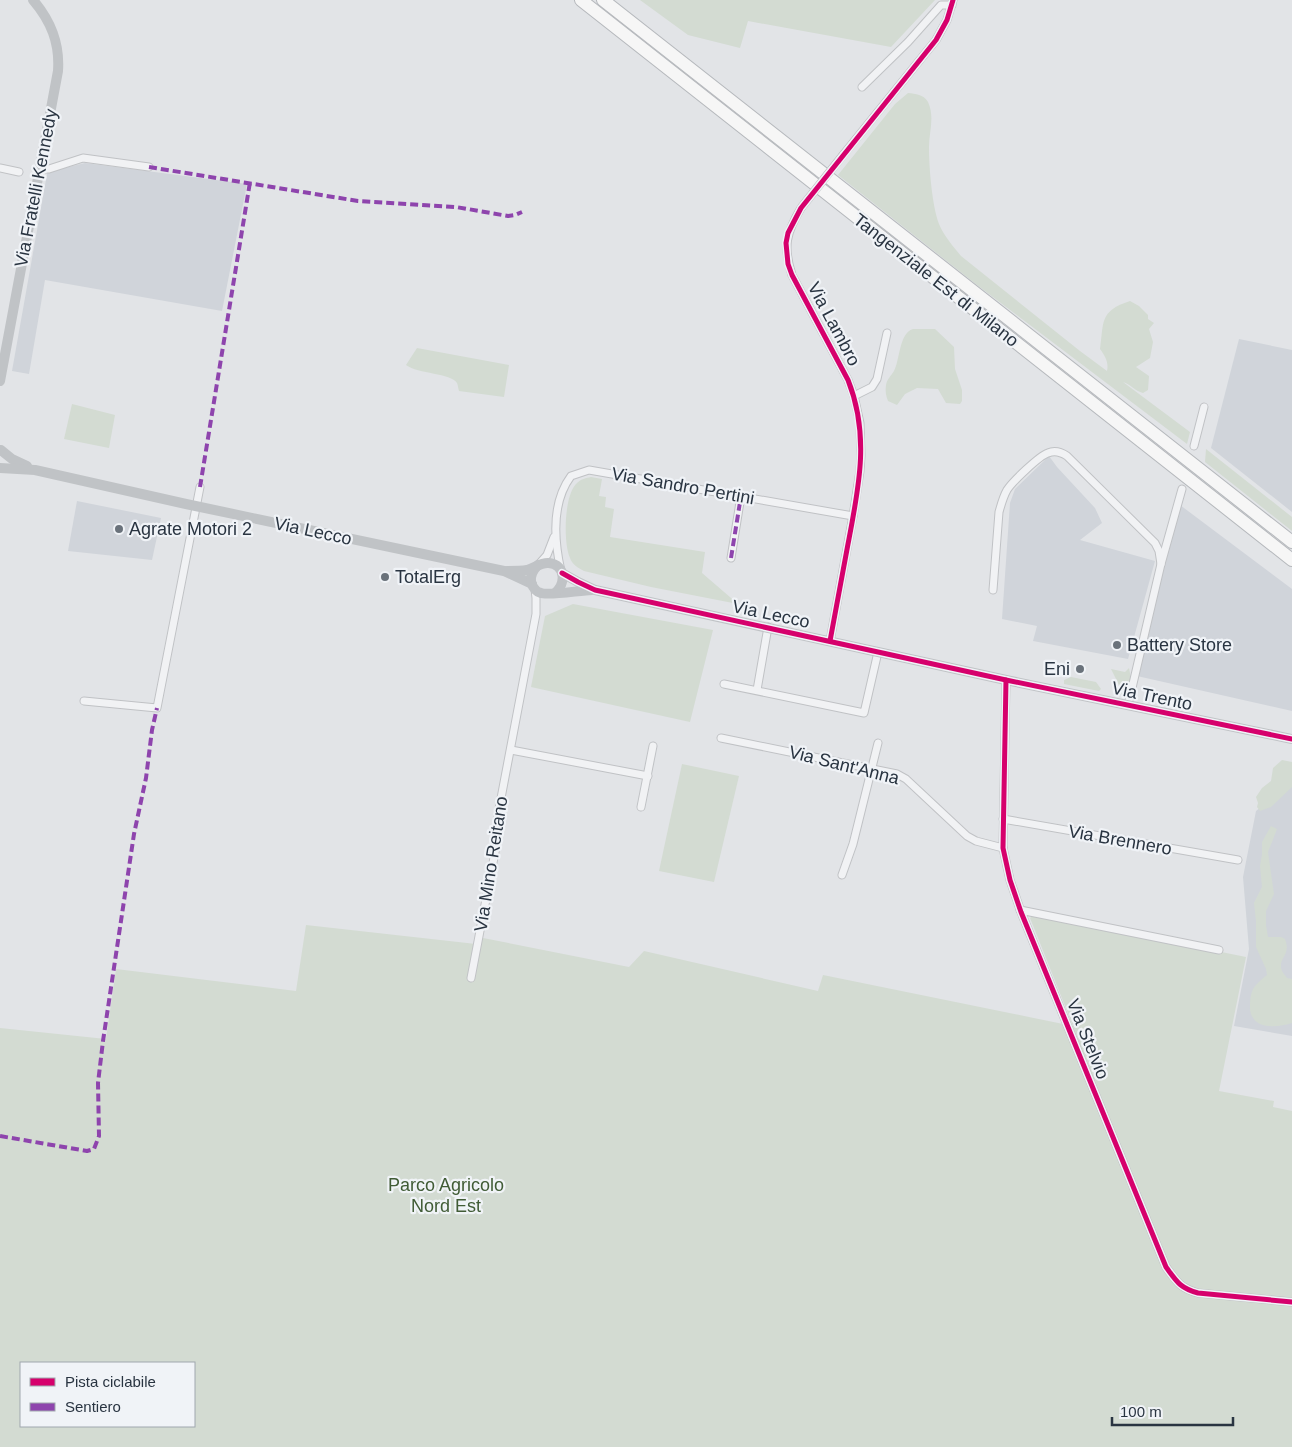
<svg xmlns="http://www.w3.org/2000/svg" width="1292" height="1447" font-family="Arial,sans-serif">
	<rect width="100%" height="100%" fill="#e2e4e7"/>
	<!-- built -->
	<g fill="#d0d4da">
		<path d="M85,163L247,184L222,311L45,280L29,374L12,371L47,174L48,172Z"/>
		<path d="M1239,339L1292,350V512L1211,448Z"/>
		<path d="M1049,456L1057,467L1095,508L1102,523L1080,540L1155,561L1128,659L1033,641L1037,626L1002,619L1010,503L1015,489Z"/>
		<path d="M77,501L161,518L152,560L68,551Z"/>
		<path d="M1180,505L1292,589V711L1137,676L1170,543Z"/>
		<path d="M1292,781V1036L1234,1026L1249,949L1243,877L1256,811Z"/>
	</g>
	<!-- green -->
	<g fill="#d3dbd2" fill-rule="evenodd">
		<path d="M640,0H935L891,47L748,21L740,48L688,35Z"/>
		<path d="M908,93C916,94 923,94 928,102C935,117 929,132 929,147C929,168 932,205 939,224C944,236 953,246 961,256L1080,351L1107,371C1109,362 1105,356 1100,349C1104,322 1099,311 1130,301L1139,306L1148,315V319L1154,323L1149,329L1153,342L1150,358L1136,367L1149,376L1148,390L1143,393C1135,391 1130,384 1123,382L1190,432L1187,444L977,285L838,175L895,104Z"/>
		<path d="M913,329H935L954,347L955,369L962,390V401L960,404L946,403L938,389L917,388L905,394L897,405L888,401C886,396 885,391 886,385C887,379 891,376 894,371C900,360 899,333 913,329Z"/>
		<path d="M417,348L509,365L504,397L459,391C458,388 458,385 457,383C451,373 418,374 406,365Z"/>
		<path d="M72,404L115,415L109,448L64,439Z"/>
		<path d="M1206,449L1292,517V531L1205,462Z"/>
		<path d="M591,477L602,479L599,496L606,497L605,507L614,509L610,537L705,552L702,573L738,604L651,587L584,571C578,568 572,564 570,558C563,543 564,494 577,483C581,479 586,478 591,477Z"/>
		<path d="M573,604L713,630L690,722L531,687L545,616Z"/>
		<path d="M1129,668C1131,677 1133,690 1124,695L1118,694L1119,685L1111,669L1125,672Z"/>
		<path d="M1071,677L1096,682L1101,689L1099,691L1064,684V680Z"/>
		<path d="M1282,760L1292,762V787L1271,807L1260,811L1257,807L1258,803L1256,797L1262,788L1271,781L1273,768Z"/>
		<path d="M682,764L739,776L714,882L659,871Z"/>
		<path d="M1271,826L1277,829L1268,852L1274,894L1266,911V925L1268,937H1281L1285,939C1291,955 1280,956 1281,967C1281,971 1285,975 1287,978L1292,979V1023C1277,1028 1252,1030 1250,1009C1250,1002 1250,996 1253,989C1256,984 1262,979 1267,975L1266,969L1256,947V921L1254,903L1262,887L1260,866L1262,854V842Z"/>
		<path d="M1034,914L1246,957L1219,1091L1274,1101L1273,1107L1292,1111V1447H0V1028L106,1039L116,969L296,991L306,925L476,944L478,937L629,967L644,951L818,991L823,975L1073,1026L1030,918ZM21,1363H194V1426H21Z"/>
	</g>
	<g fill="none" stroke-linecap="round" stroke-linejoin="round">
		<!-- street casing -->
		<g stroke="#c0c2c5" stroke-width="9">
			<g id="street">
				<path d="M862,87L908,42L941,5H952"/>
				<path d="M843,155L936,40L947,20L953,0"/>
				<path d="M0,168L19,172"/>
				<path d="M39,169H49L83,158L149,167"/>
				<path d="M801,208C786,233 783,247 792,275L848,380L854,396L860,423L861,456L860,471L853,516L830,641"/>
				<path d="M854,396L872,387L877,379L887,333"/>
				<path d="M1194,446L1204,407"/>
				<path d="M731,558L741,496"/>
				<path d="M539,564L547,555L554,537"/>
				<path d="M561,571C554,540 551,503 571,476L589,470L853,516"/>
				<path d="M993,590L999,512C1001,505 1003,497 1007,490C1012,482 1039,456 1048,453C1055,450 1061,452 1067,456L1155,543L1159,551L1161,564"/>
				<path d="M1006,680L1003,848L1010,880L1021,912L1166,1267C1177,1282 1180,1288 1198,1293L1292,1302"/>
				<path d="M724,684L864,713L878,652"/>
				<path d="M757,690L768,627"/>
				<path d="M84,701L157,708L200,487"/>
				<path d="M1128,705L1161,564L1182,489"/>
				<path d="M721,738L897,774L906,779L967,836L976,841L1003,848"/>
				<path d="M511,750L648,776"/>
				<path d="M641,807L653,746"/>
				<path d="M1003,819L1238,860"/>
				<path d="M842,875L853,844L878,743"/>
				<path d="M1020,910L1219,950"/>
				<path d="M471,978L496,847L498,814L536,614V598L535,589"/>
			</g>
		</g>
		<!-- highway casing -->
		<g stroke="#b5b8bc" stroke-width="14">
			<g id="highway">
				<path d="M581,0L1292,560"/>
				<path d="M603,0L1292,542"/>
			</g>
		</g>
		<!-- street -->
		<use href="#street" stroke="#f1f2f4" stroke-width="7"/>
		<!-- secondary -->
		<g stroke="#c0c3c6" stroke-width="10">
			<path d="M0,381L58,71C60,43 51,21 33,0"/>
			<path d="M1,450L12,459L27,466"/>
			<path d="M0,468L35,470L186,504L504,571L532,584"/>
			<path d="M538,565C533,570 530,575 531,582C533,588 536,592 541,593C548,596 582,590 592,590"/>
			<path d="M507,571C514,571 521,571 527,570C535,568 541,562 549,563C566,565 566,584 555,593"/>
			<path d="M562,573L578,582L595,590L1006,680L1292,739"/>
		</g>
		<!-- highway -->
		<use href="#highway" stroke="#f6f6f6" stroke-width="12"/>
		<!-- street-bridge casing -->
		<g stroke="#c0c2c5" stroke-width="9" stroke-linecap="butt">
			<path id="street-bridge" d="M801,208L843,155"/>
		</g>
		<!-- street-bridge -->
		<use href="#street-bridge" stroke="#f1f2f4" stroke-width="7"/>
		<!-- quiet -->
		<g stroke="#8e44ad" stroke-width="4" stroke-dasharray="8 4" stroke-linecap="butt">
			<path d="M149,167L358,201L456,207L508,216L515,215L522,212"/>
			<path d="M200,487L250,182"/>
			<path d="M731,558L741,496"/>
			<path d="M0,1136L87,1151L94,1149L99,1136L98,1083L103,1041L134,834L146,778L152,730L157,708"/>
		</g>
		<!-- cycleway casing -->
		<g stroke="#f0f3f7" stroke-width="8">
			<g id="cycleway">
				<path d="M562,573L578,582L595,590L1006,680L1292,739"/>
				<path d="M830,641C836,609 842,576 848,544C859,487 870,435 848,380L792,275L788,264L786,243L788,233L801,208L936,40L947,20L953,0"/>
				<path d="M1006,680L1003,848L1010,880L1021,912L1166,1267C1177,1282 1180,1288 1198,1293L1292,1302"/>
			</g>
		</g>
		<!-- cycleway -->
		<use href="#cycleway" stroke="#d6006c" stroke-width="5"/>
	</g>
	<!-- markers -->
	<g fill="#6a727b" stroke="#f0f3f7" stroke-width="2">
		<circle cx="119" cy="529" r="5"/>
		<circle cx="385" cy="577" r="5"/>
		<circle cx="1117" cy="645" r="5"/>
		<circle cx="1080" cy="669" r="5"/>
	</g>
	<g text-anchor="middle" stroke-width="4.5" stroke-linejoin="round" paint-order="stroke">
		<!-- street labels -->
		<g font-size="18" fill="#293441" stroke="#f0f3f7">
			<text transform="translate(36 188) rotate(-79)" y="6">Via Fratelli Kennedy</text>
			<text transform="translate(936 280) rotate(38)" y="6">Tangenziale Est di Milano</text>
			<text transform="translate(834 324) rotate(62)" y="6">Via Lambro</text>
			<text transform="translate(683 486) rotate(10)" y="6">Via Sandro Pertini</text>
			<text transform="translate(313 531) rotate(12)" y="6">Via Lecco</text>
			<text transform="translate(771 614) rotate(12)" y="6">Via Lecco</text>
			<text transform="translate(1152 696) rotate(12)" y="6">Via Trento</text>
			<text transform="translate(844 765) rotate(14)" y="6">Via Sant'Anna</text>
			<text transform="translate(1120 840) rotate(10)" y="6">Via Brennero</text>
			<text transform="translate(491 864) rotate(-81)" y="6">Via Mino Reitano</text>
			<text transform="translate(1088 1039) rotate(68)" y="6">Via Stelvio</text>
		</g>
		<!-- poi labels -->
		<g font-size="18" fill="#293441" stroke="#f0f3f7" text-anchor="start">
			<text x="129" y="535">Agrate Motori 2</text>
			<text x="395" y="583">TotalErg</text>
			<text x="1127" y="651">Battery Store</text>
			<text x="1070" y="675" text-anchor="end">Eni</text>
		</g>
		<!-- park labels -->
		<g font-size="18" fill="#415c36" stroke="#f0f3f7">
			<text x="446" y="1191">Parco Agricolo<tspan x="446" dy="21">Nord Est</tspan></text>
		</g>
	</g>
	<!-- legend -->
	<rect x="20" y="1362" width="175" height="65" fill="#f0f3f7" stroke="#a0a7ae"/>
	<rect x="30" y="1378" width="25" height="8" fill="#d6006c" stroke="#a0a7ae"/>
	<text x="65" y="1387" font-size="15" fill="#293441">Pista ciclabile</text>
	<rect x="30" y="1403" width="25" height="8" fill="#8e44ad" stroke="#a0a7ae"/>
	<text x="65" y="1412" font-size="15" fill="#293441">Sentiero</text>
	<!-- scale -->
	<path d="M1112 1417v8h121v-8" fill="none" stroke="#293441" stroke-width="2.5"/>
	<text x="1120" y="1417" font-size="15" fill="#293441" stroke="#f0f3f7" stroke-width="4" paint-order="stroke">100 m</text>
</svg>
